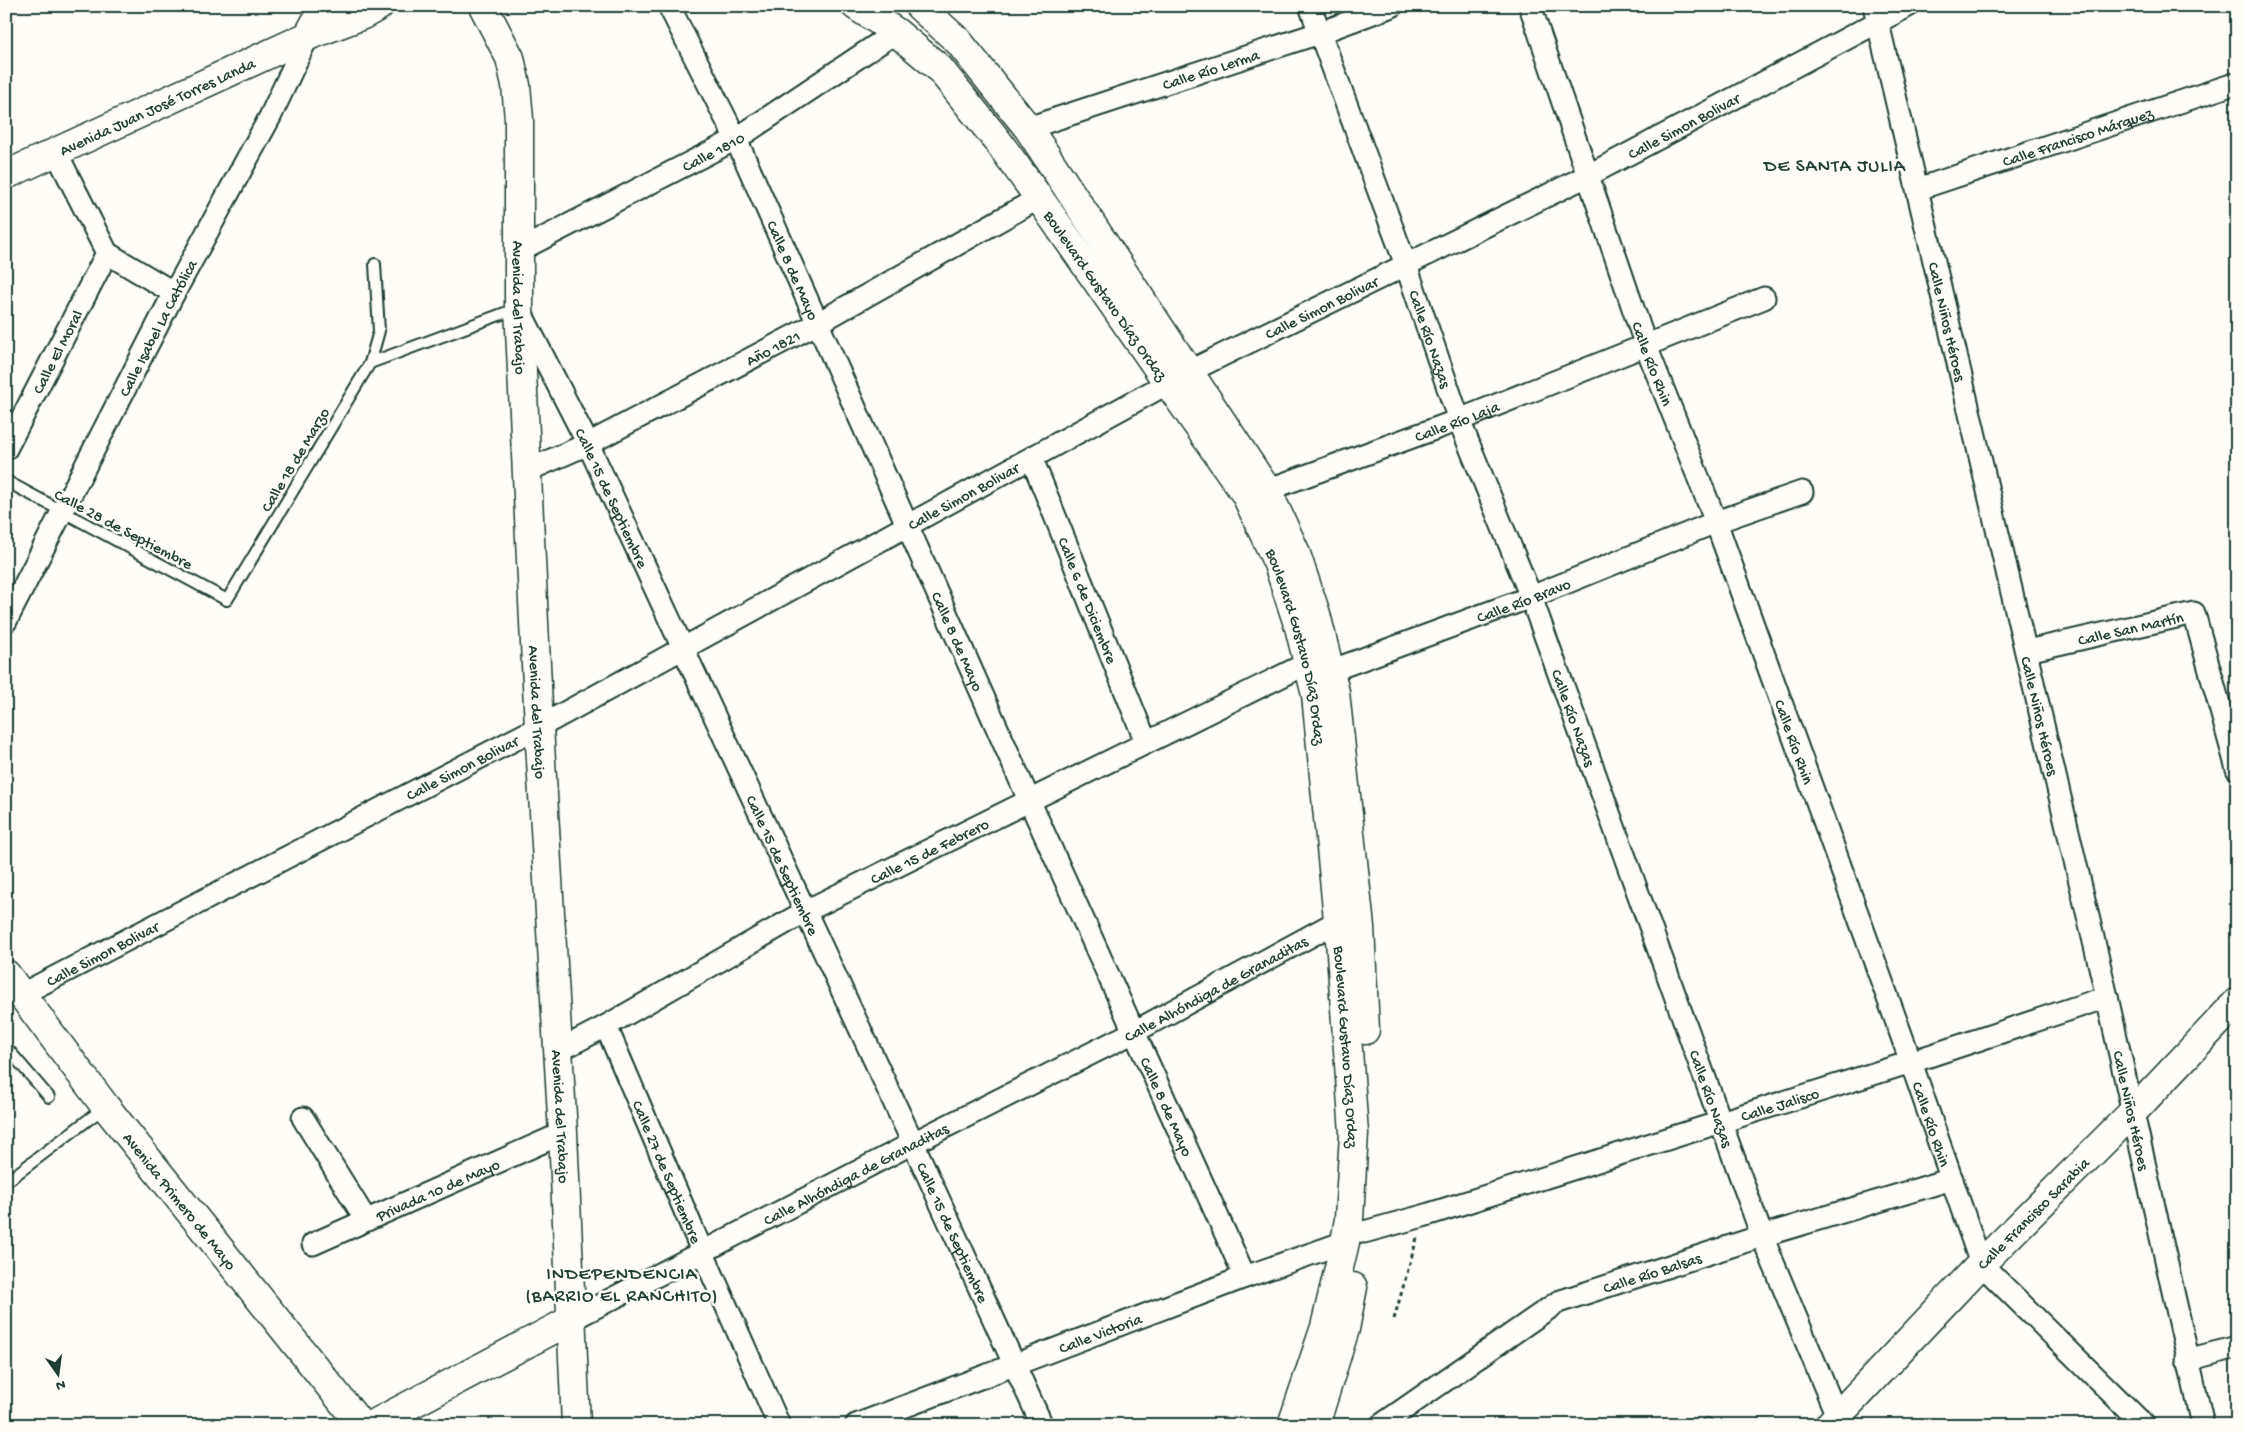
<svg xmlns="http://www.w3.org/2000/svg" width="2243" height="1431" font-family="'Gochi Hand',sans-serif">
	<rect width="100%" height="100%" fill="#fdfcf7"/>
	<filter id="ink" filterUnits="userSpaceOnUse"><feTurbulence type="fractalNoise" baseFrequency=".02" numOctaves="2"/><feDisplacementMap in="SourceGraphic" scale="10" xChannelSelector="R" yChannelSelector="G"/><feConvolveMatrix kernelMatrix="1 2 1 2 8 2 1 2 1" color-interpolation-filters="sRGB"/></filter>
	<g filter="url(#ink)">
		<g fill="none" stroke-linecap="round" stroke-linejoin="round">
			<!-- lane casing -->
			<g stroke="#1f3d34" stroke-width="14">
				<g id="lane">
					<path d="M370,363L518,308"/>
					<path d="M6,481L227,600L370,363L379,331L375,264"/>
					<path d="M6,1047L49,1097"/>
					<path d="M6,1182L105,1107"/>
					<path d="M1707,1424L1708,1425"/>
				</g>
			</g>
			<!-- street casing -->
			<g stroke="#1f3d34" stroke-width="25">
				<g id="street">
					<path id="s1" d="M669,6L736,139L1029,800L1245,1277"/>
					<path id="s2" d="M1310,6L1406,265L1459,420L1531,597L1762,1236L1837,1416L1845,1425"/>
					<path id="s3" d="M1530,6L1646,346L1716,522L1911,1062L1981,1264L2144,1425"/>
					<path id="s4" d="M1874,6L2107,997L2203,1425"/>
					<path id="s5" d="M1028,128L1319,33L1392,6"/>
					<path d="M56,152L107,253L174,293"/>
					<path id="s6" d="M1918,189L2237,83"/>
					<path id="s7" d="M518,251L736,139L896,32"/>
					<path id="s8" d="M521,313L588,444L913,1143L1042,1425"/>
					<path id="s9" d="M6,449L107,253"/>
					<path id="s10" d="M1032,459L1146,742"/>
					<path id="s11" d="M526,471L588,444L818,323L1039,198"/>
					<path id="s12" d="M1267,490L1459,420L1764,298"/>
					<path id="s13" d="M6,621L174,293L270,117L308,36"/>
					<path id="s14" d="M2027,651L2194,613L2237,769"/>
					<path id="s15" d="M1330,671L1531,597L1716,522L1802,492"/>
					<path id="s16" d="M22,994L539,727L1190,371L1589,175L1908,6"/>
					<path id="s17" d="M606,1026L702,1251L779,1425"/>
					<path id="s18" d="M558,1051L606,1026L806,911L1308,663"/>
					<path d="M303,1118L366,1220"/>
					<path id="s19" d="M1364,1232L1423,1216L1911,1062L2107,997"/>
					<path id="s20" d="M313,1244L563,1133"/>
					<path id="s21" d="M571,1320L913,1143L1134,1032L1338,921"/>
					<path d="M2187,1360L2237,1347"/>
					<path id="s22" d="M856,1425L1245,1277L1345,1242"/>
					<path id="s23" d="M1381,1425L1558,1302L1762,1236L1952,1179"/>
				</g>
			</g>
			<!-- secondary casing -->
			<g stroke="#1f3d34" stroke-width="31">
				<g id="secondary">
					<path id="s24" d="M483,6L510,58L516,85L519,119V308L539,727L563,1133L576,1425"/>
					<path d="M308,36L324,6"/>
					<path id="s25" d="M6,175L308,36L363,15L379,6"/>
					<path id="s26" d="M6,974L105,1106L361,1425"/>
					<path d="M372,1425L571,1320"/>
					<path id="s27" d="M1829,1425L1981,1264L2132,1113L2237,1002"/>
				</g>
			</g>
			<!-- primary casing -->
			<g stroke="#1f3d34" stroke-width="31">
				<g id="primary">
					<path id="s28" d="M856,6L896,32L939,68L997,140L1039,198L1246,495L1278,564L1299,627L1316,695L1340,940L1354,1133L1349,1219L1345,1242L1325,1327L1292,1425"/>
					<path d="M919,6L958,41L1028,128L1267,490L1295,551L1316,614L1335,692L1360,927L1365,1030"/>
					<path d="M1315,1425L1345,1329L1353,1287"/>
				</g>
			</g>
			<!-- path -->
			<path stroke="#1f3d34" stroke-width="3" stroke-dasharray="4 4" stroke-linecap="butt" d="M1394,1319L1417,1238"/>
			<!-- lane -->
			<use href="#lane" stroke="#fdfcf7" stroke-width="10"/>
			<!-- street -->
			<use href="#street" stroke="#fdfcf7" stroke-width="21"/>
			<!-- secondary -->
			<use href="#secondary" stroke="#fdfcf7" stroke-width="28"/>
			<!-- primary -->
			<use href="#primary" stroke="#fdfcf7" stroke-width="28"/>
		</g>
	</g>
	<g text-anchor="middle" stroke-width="5" stroke-linejoin="round" paint-order="stroke">
		<!-- street labels -->
		<g font-size="16" fill="#1f3d34" stroke="#fdfcf7">
			<text dy="6" stroke="none"><textPath href="#s5" startOffset="192">Calle Río Lerma</textPath></text>
			<text dy="6" stroke="none"><textPath href="#s25" startOffset="166">Avenida Juan José Torres Landa</textPath></text>
			<text dy="6" stroke="none"><textPath href="#s16" startOffset="1875">Calle Simon Bolivar</textPath></text>
			<text dy="6" stroke="none"><textPath href="#s6" startOffset="168">Calle Francisco Márquez</textPath></text>
			<text dy="6" stroke="none"><textPath href="#s7" startOffset="219">Calle 1810</textPath></text>
			<text dy="6" stroke="none"><textPath href="#s1" startOffset="292">Calle 8 de Mayo</textPath></text>
			<text dy="6" stroke="none"><textPath href="#s28" startOffset="386">Boulevard Gustavo Díaz Ordaz</textPath></text>
			<text dy="6" stroke="none"><textPath href="#s24" startOffset="309">Avenida del Trabajo</textPath></text>
			<text dy="6" stroke="none"><textPath href="#s16" startOffset="1470">Calle Simon Bolivar</textPath></text>
			<text dy="6" stroke="none"><textPath href="#s4" startOffset="324">Calle Niños Héroes</textPath></text>
			<text dy="6" stroke="none"><textPath href="#s13" startOffset="330">Calle Isabel La Católica</textPath></text>
			<text dy="6" stroke="none"><textPath href="#s2" startOffset="354">Calle Río Nazas</textPath></text>
			<text dy="6" stroke="none"><textPath href="#s11" startOffset="276">Año 1821</textPath></text>
			<text dy="6" stroke="none"><textPath href="#s9" startOffset="110">Calle El Moral</textPath></text>
			<text dy="6" stroke="none"><textPath href="#s3" startOffset="378">Calle Río Rhin</textPath></text>
			<text dy="6" stroke="none"><textPath href="#s12" startOffset="202">Calle Río Laja</textPath></text>
			<text transform="translate(294 459) rotate(-59)" y="6">Calle 18 de Marzo</text>
			<text dy="6" stroke="none"><textPath href="#s16" startOffset="1065">Calle Simon Bolivar</textPath></text>
			<text dy="6" stroke="none"><textPath href="#s8" startOffset="206">Calle 15 de Septiembre</textPath></text>
			<text transform="translate(124 528) rotate(28)" y="6">Calle 28 de Septiembre</text>
			<text dy="6" stroke="none"><textPath href="#s15" startOffset="206">Calle Río Bravo</textPath></text>
			<text dy="6" stroke="none"><textPath href="#s10" startOffset="152">Calle 6 de Diciembre</textPath></text>
			<text dy="6" stroke="none"><textPath href="#s14" startOffset="106">Calle San Martín</textPath></text>
			<text dy="6" stroke="none"><textPath href="#s1" startOffset="698">Calle 8 de Mayo</textPath></text>
			<text dy="6" stroke="none"><textPath href="#s28" startOffset="791">Boulevard Gustavo Díaz Ordaz</textPath></text>
			<text dy="6" stroke="none"><textPath href="#s24" startOffset="714">Avenida del Trabajo</textPath></text>
			<text dy="6" stroke="none"><textPath href="#s4" startOffset="729">Calle Niños Héroes</textPath></text>
			<text dy="6" stroke="none"><textPath href="#s2" startOffset="759">Calle Río Nazas</textPath></text>
			<text dy="6" stroke="none"><textPath href="#s3" startOffset="782">Calle Río Rhin</textPath></text>
			<text dy="6" stroke="none"><textPath href="#s16" startOffset="495">Calle Simon Bolivar</textPath></text>
			<text dy="6" stroke="none"><textPath href="#s18" startOffset="422">Calle 15 de Febrero</textPath></text>
			<text dy="6" stroke="none"><textPath href="#s8" startOffset="611">Calle 15 de Septiembre</textPath></text>
			<text dy="6" stroke="none"><textPath href="#s16" startOffset="90">Calle Simon Bolivar</textPath></text>
			<text dy="6" stroke="none"><textPath href="#s21" startOffset="725">Calle Alhóndiga de Granaditas</textPath></text>
			<text dy="6" stroke="none"><textPath href="#s28" startOffset="1196">Boulevard Gustavo Díaz Ordaz</textPath></text>
			<text dy="6" stroke="none"><textPath href="#s2" startOffset="1164">Calle Río Nazas</textPath></text>
			<text dy="6" stroke="none"><textPath href="#s19" startOffset="435">Calle Jalisco</textPath></text>
			<text dy="6" stroke="none"><textPath href="#s1" startOffset="1208">Calle 8 de Mayo</textPath></text>
			<text dy="6" stroke="none"><textPath href="#s4" startOffset="1134">Calle Niños Héroes</textPath></text>
			<text dy="6" stroke="none"><textPath href="#s24" startOffset="1119">Avenida del Trabajo</textPath></text>
			<text dy="6" stroke="none"><textPath href="#s3" startOffset="1188">Calle Río Rhin</textPath></text>
			<text dy="6" stroke="none"><textPath href="#s17" startOffset="158">Calle 27 de Septiembre</textPath></text>
			<text dy="6" stroke="none"><textPath href="#s21" startOffset="320">Calle Alhóndiga de Granaditas</textPath></text>
			<text dy="6" stroke="none"><textPath href="#s20" startOffset="136">Privada 10 de Mayo</textPath></text>
			<text dy="6" stroke="none"><textPath href="#s26" startOffset="286">Avenida Primero de Mayo</textPath></text>
			<text dy="6" stroke="none"><textPath href="#s27" startOffset="294">Calle Francisco Sarabia</textPath></text>
			<text dy="6" stroke="none"><textPath href="#s8" startOffset="1016">Calle 15 de Septiembre</textPath></text>
			<text dy="6" stroke="none"><textPath href="#s23" startOffset="314">Calle Río Balsas</textPath></text>
			<text dy="6" stroke="none"><textPath href="#s22" startOffset="261">Calle Victoria</textPath></text>
		</g>
		<!-- quarter labels -->
		<g font-size="19" letter-spacing="1" fill="#1f3d34" stroke="#fdfcf7">
			<text x="1835" y="171">DE SANTA JULIA</text>
			<text x="622" y="1279">INDEPENDENCIA<tspan x="622" dy="22">(BARRIO EL RANCHITO)</tspan></text>
		</g>
	</g>
	<!-- margin -->
	<rect width="2243" height="1431" fill="none" stroke="#fdfcf7" stroke-width="25"/>
	<rect x="12" y="12" width="2218" height="1406" fill="none" stroke="#1f3d34" stroke-width="2" filter="url(#ink)"/>
	<!-- north arrow -->
	<g transform="translate(58 1374) rotate(166)" stroke="#fdfcf7" stroke-width="4" paint-order="stroke">
	<path d="M0-4L9 19L0 12L-9 19Z" fill="#1f3d34"/>
	<text y="-8" font-size="14" font-weight="bold" text-anchor="middle" fill="#1f3d34">N</text>
	</g>
</svg>
